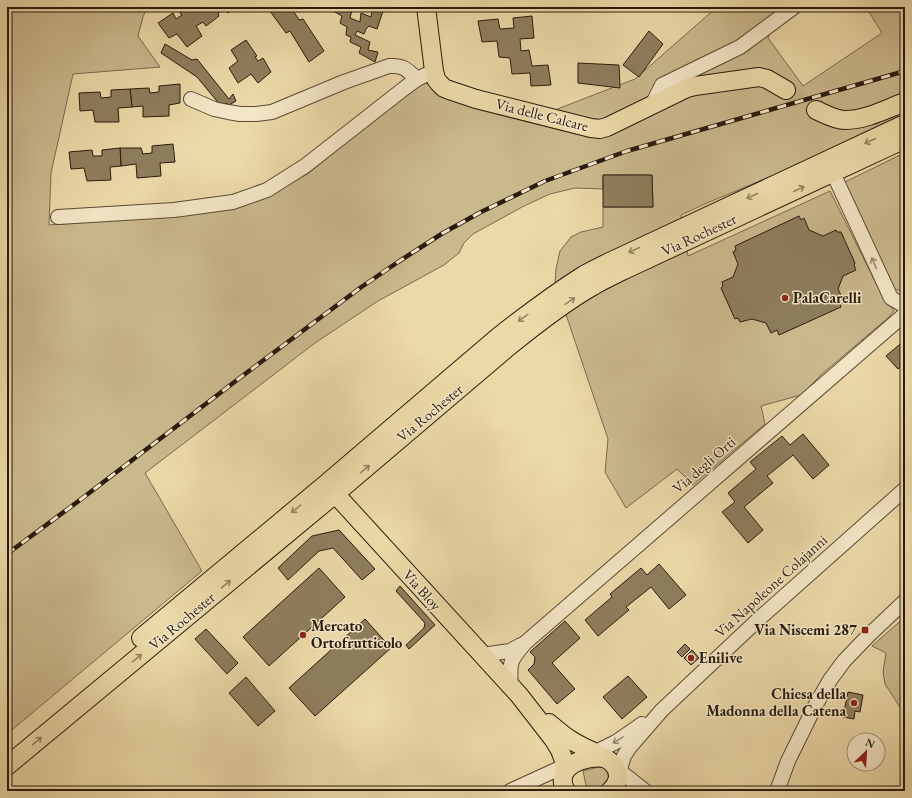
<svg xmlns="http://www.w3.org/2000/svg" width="912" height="798" font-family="'EB Garamond',serif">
	<rect width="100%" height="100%" fill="#ecd9a8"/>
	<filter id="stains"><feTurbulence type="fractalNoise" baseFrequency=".005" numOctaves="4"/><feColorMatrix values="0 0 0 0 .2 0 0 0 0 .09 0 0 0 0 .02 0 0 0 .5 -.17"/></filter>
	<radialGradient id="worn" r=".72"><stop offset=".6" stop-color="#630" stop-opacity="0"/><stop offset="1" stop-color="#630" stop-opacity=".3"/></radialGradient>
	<!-- green -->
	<g fill="#cbb98e" stroke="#7a6a4e">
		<path d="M7,7H147L143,17L138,36L160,67L73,74L51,173L49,225L197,213L266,196L293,182L309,173L410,89L421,83H428L534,118L635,79L717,7H779L768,38L803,86L882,33L866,7H905V113L774,175L707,203L681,215L688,256L830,191L881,293L894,311L888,318L823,373L801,395L761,406L765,424L693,485L677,469L626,508L605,472L608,439L555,282L556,269L560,251L571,237L581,232L603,227V207H653L652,175H603V189L575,188L550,194L524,206L473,234L464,243L459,253L444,265L378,301L315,343L145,473L202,571L7,734Z"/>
		<path d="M902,154L905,159V292L894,289L843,183Z"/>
		<path d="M905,617V715L885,684L883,672L886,653L872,646Z"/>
		<path d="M599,767C609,768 614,780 604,785C599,788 592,789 587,790L583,771Z"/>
	</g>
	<!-- building -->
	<g fill="#8e7e5e" stroke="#281b0d">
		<path d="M189,7H196L197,8L198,7H236L228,13L225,9L218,13L219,16L206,26L203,22L196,26L202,36L187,47L177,34L169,38L158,23L173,13L176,19L182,15L180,13Z"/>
		<path d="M267,7H291L299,20L303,19L324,51L309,62L290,31L286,33Z"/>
		<path d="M335,7H346L352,10L350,18L360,22L361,13L371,17L373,7L383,11L377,29L369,26L366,29L364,34L357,31L355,35L370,42L368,50L378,52L375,62L359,53L361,47L350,42L351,37L346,35L347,27L340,23L342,16L333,11Z"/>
		<path d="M532,16L534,38L520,39L521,51L529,50L532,66L548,65L551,85L531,86L530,73L512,74L510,58L499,57L497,41L482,42L478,21L498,19L500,29L514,28L513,18Z"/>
		<path d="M649,31L663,44L639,77L623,65Z"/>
		<path d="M246,40L257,56L255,57L258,61L263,58L271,72L258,83L251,74L238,83L229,68L238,61L231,50Z"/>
		<path d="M165,44L192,60L197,59L229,99L233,94L236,101L229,105L226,103L221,106L197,77L161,53Z"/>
		<path d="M578,63L619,65L620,88L578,83Z"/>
		<path d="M180,84V103L169,105V116L143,117V106L132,107L130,89L149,88L150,93L159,92V86Z"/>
		<path d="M130,89L132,107L118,108L119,122H95L93,110L80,111L79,93L100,92L101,98L111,97V90Z"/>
		<path d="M173,144L175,162L160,163L161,176L137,178L136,164L121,166L120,148H141L143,154L152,153V146Z"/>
		<path d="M120,148L121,166L110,167L111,180L87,181L84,168L71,169L69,152L92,150L93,156H102V150Z"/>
		<path d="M603,175H652L653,207H603Z"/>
		<path d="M799,216L801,220L804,218L809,230L823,236L836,230L837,232H841L855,263L854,265L856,270L843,276L838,289L844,302L840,304L841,307L779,335L777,330L771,333L766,323L752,319L740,322L738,318L735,319L721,288L723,286L722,282L733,277L738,264L733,252L736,250L735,246Z"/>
		<path d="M905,340V363L898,369L886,356Z"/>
		<path d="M803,434L829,465L813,479L793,455L767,476L773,483L744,507L763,530L748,543L722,512L735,502L728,493L756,469L750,462L782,436L790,445Z"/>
		<path d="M339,530L375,569L362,580L333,548L319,551L288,580L278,568L312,536Z"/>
		<path d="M659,564L686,595L669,609L651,587L626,607L629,610L598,636L585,620L612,597L610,594L641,568L647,575Z"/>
		<path d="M319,568L345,597L269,666L243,637Z"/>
		<path d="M400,586L435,625L409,649L406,645L424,628L425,623L396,591Z"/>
		<path d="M365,619L391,648L315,716L289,688Z"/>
		<path d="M565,621L580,638L552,663L575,689L557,704L528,670L534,664L535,657L530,652Z"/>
		<path d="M206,629L238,663L227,674L195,639Z"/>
		<path d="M685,644L690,649L682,657L677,652Z"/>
		<path d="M692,650L699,658L691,665L684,658Z"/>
		<path d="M628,676L647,697L622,719L603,697Z"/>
		<path d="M246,677L275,711L258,726L229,693Z"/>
		<path d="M848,692L863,695L860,712L855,711L854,719L843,717Z"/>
	</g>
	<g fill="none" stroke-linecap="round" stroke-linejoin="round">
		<!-- major-tunnel -->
		<path stroke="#c5b389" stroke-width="18" stroke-dasharray="18 9" stroke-linecap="butt" d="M786,90L816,110"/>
		<!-- minor casing -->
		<g stroke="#594a34" stroke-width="16">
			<g id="minor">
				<path d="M191,99L214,109L228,112L240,114H256L272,112L344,82L389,66C404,65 407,70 417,79"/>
				<path d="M652,105L662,85L740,47L794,7"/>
				<path d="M833,173L891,298L905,306"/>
				<path d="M58,217L174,210L233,202L267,190L305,166L406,87L417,79L434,71"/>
				<path d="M482,655L510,651L521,645"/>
				<path d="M511,686C509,663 510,660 525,643L905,314"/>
				<path d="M588,756L616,742L642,724"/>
				<path d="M616,768L645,791"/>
				<path d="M618,775L624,756L629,748L662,710L761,617L905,489"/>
				<path d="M510,791L558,769L572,764"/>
				<path d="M777,791L788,761L815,706L830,680L844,661L869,635L905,601"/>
			</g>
		</g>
		<!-- major casing -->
		<g stroke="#281b0d" stroke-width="20">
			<g id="major">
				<path d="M426,7L434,71L436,79L439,83L444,88L449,90L476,99L591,128L600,129L607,127L687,88L695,86L759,77L767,79L786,90"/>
				<path d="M816,110C825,114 835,120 845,120C866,120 886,109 905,102"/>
				<path d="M328,486L519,695L554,740L560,750L564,761V773"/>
				<path d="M141,638L326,484L498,337C526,315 554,294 584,275C595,269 607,263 618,258L905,124"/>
				<path d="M549,723C557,730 565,737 574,742C581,746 587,749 594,752C605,758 619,763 618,778C617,783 615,787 610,791"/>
				<path d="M7,766L335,494L507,348C534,326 563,303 593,286C603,280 614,275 624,270L905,139"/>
				<path d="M566,791C552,766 586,755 605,758"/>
			</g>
		</g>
		<!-- minor -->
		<use href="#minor" stroke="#f3e6c6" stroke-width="14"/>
		<!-- major -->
		<use href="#major" stroke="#ecd9a8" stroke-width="18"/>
		<!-- rail casing -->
		<g stroke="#281b0d" stroke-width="4.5">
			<path id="rail" d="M7,554L80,500L241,377L360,288L398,262L443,233L481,212L545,181L627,151L905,71"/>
		</g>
		<!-- rail -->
		<use href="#rail" stroke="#f3e6c6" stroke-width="3" stroke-dasharray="9" stroke-linecap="butt"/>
	</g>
	<!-- one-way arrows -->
	<defs><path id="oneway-shaft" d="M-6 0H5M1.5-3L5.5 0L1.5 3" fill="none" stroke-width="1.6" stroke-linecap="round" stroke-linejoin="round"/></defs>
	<g stroke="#948462">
		<use href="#oneway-shaft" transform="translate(870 141) rotate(155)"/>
		<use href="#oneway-shaft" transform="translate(799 189) rotate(-25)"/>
		<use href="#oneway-shaft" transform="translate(752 196) rotate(155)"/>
		<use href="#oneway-shaft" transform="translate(634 250) rotate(155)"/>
		<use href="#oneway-shaft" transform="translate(570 301) rotate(-34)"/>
		<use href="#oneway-shaft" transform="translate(523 318) rotate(144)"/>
		<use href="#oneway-shaft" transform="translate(365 469) rotate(-40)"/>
		<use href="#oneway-shaft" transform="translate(296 509) rotate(140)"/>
		<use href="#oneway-shaft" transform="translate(226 584) rotate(-40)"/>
		<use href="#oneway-shaft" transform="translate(137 658) rotate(-40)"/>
		<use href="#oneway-shaft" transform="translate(37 741) rotate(-40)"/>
	</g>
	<g stroke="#988b73">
		<use href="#oneway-shaft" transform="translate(874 263) rotate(-114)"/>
		<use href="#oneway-shaft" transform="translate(618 740) rotate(148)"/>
	</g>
	<!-- markers -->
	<g fill="#8f2418" stroke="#f3e6c6" stroke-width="1.5">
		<circle cx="785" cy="298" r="4"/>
		<rect x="861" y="626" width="8" height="8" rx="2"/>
		<circle cx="303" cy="635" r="4"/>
		<circle cx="691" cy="658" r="4"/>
		<circle cx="854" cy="703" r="4"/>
	</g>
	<g text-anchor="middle" stroke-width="3" stroke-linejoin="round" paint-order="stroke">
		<!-- street labels -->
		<g font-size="15" fill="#281b0d" stroke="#f3e6c6">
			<text transform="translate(542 115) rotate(14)" y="5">Via delle Calcare</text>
			<text transform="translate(699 235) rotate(-25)" y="5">Via Rochester</text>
			<text transform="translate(430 413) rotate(-40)" y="5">Via Rochester</text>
			<text transform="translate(704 465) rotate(-41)" y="5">Via degli Orti</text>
			<text transform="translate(771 586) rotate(-42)" y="5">Via Napoleone Colajanni</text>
			<text transform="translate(422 590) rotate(48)" y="5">Via Bloy</text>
			<text transform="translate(182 621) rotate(-40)" y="5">Via Rochester</text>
		</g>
		<!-- poi labels -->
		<g font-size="15" font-weight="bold" fill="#281b0d" stroke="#f3e6c6" text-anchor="start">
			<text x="793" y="303">PalaCarelli</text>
			<text x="311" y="631">Mercato<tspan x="311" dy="17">Ortofrutticolo</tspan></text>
			<text x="857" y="635" text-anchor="end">Via Niscemi 287</text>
			<text x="699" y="663">Enilive</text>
			<text x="846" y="699" text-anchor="end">Chiesa della<tspan x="846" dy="17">Madonna della Catena</tspan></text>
		</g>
	</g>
	<!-- margin -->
	<rect width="912" height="798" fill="none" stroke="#ecd9a8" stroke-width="24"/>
	<rect x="8" y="8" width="896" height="782" fill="none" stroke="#281b0d" stroke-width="2"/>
	<rect x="12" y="12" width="888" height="774" fill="none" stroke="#281b0d"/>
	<!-- north arrow -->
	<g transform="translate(866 752) rotate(25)"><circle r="19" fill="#f3e6c6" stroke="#a2957c"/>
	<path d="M0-3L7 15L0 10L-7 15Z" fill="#8f2418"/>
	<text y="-6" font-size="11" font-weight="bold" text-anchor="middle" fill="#281b0d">N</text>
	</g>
	<rect width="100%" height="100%" filter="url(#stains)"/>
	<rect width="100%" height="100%" fill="url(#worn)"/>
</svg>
